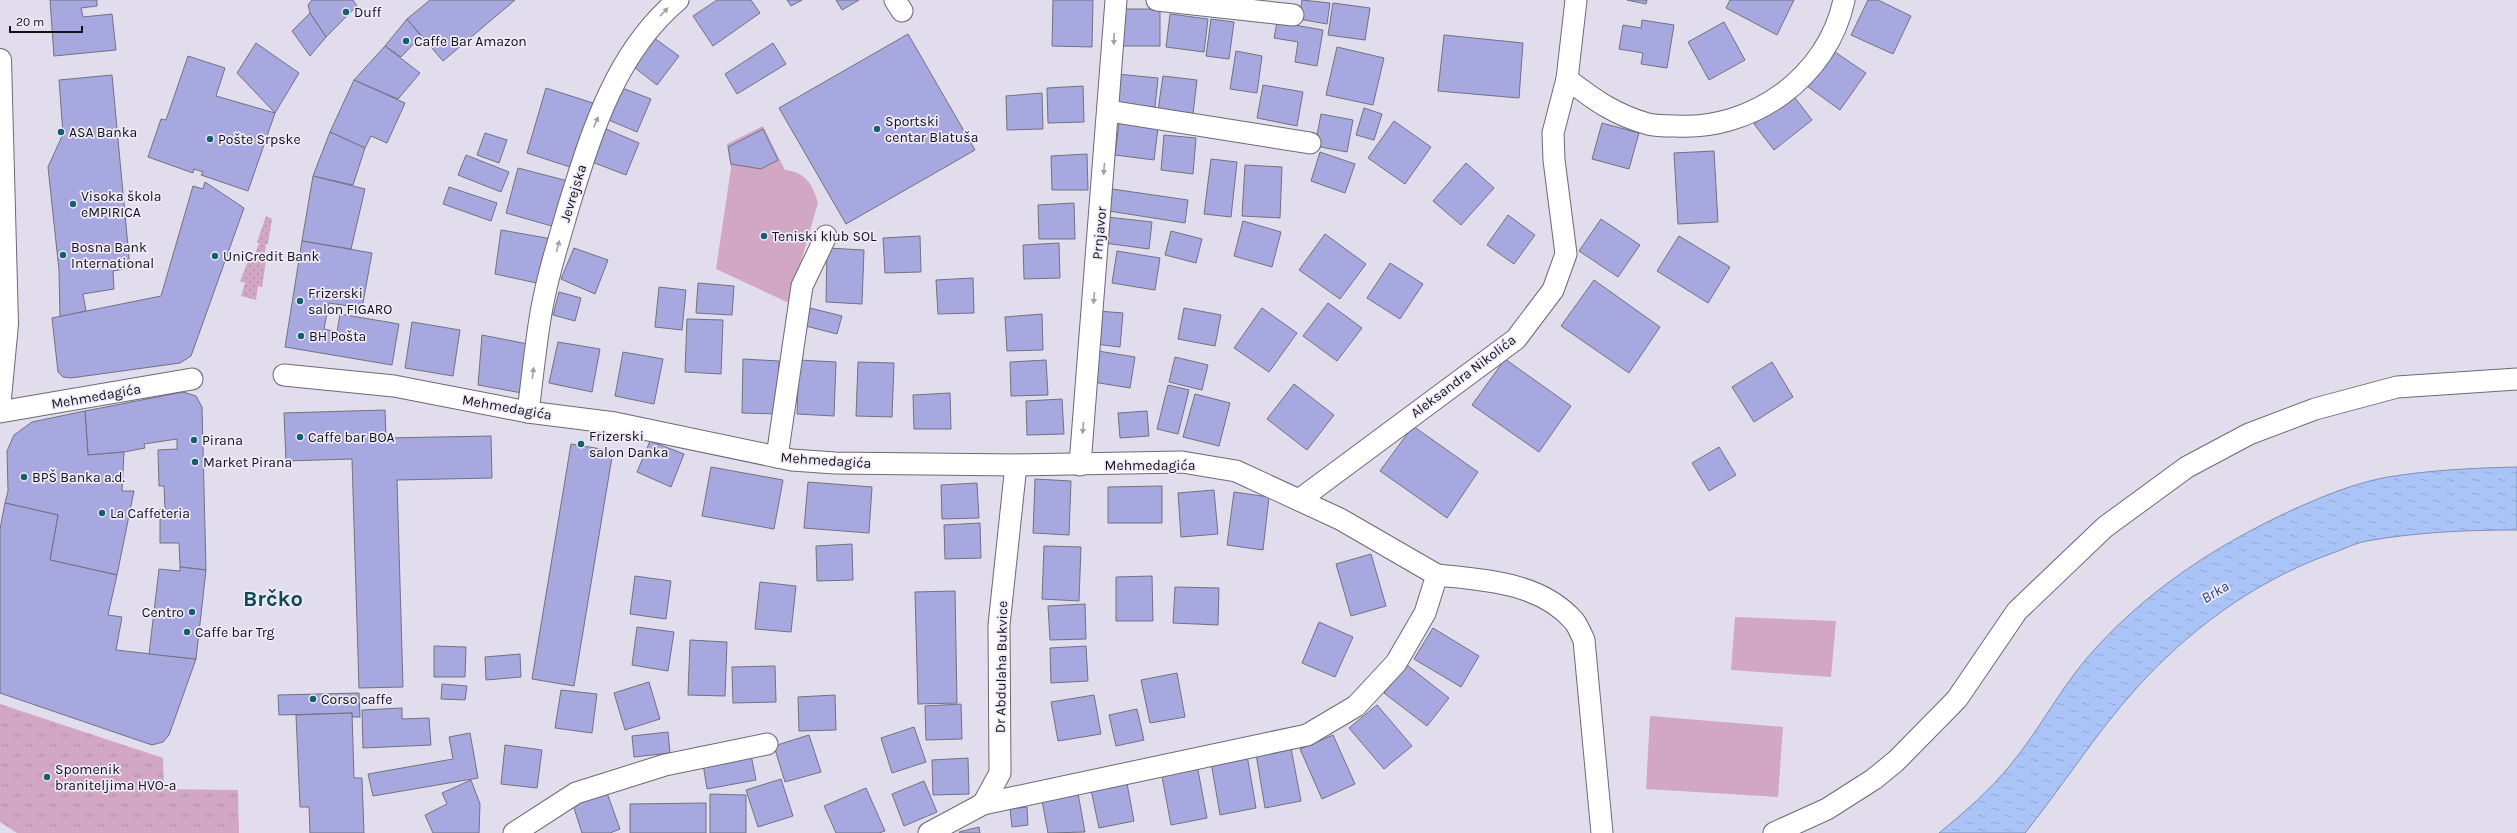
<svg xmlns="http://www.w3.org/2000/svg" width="2517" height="833" font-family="Karla,sans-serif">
	<defs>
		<pattern id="grass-dots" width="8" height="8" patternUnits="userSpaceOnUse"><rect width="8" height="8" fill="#d2a7c4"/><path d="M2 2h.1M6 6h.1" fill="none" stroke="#b38fa8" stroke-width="1.8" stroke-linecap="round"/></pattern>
		<pattern id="park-tufts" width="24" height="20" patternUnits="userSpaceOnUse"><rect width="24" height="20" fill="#d2a7c4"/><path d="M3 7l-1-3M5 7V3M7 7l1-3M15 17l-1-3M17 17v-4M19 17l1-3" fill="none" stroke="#b38fa8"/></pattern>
		<pattern id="water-ripples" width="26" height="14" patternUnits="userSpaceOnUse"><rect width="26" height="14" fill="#abc4f8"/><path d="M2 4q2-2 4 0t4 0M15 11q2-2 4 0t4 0" fill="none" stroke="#92a7d4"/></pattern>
	</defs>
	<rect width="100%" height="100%" fill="#e2ddec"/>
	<!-- grass -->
	<path fill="url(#grass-dots)" d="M266,216L272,219L268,244H266L264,260L266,261L262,287L258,286L256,300L241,296L245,283L240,281L250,256L254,257L259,243L257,242Z"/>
	<!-- park -->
	<path fill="url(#park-tufts)" d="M0,704L163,758L164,789L238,790L239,833H17L0,822Z"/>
	<!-- pitch -->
	<g fill="#d2a7c4">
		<path d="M763,126L785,170C805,172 813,184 818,203L789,303L716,269L731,168L727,144Z"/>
		<path d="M1735,617L1836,621L1831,677L1731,670Z"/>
		<path d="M1650,716L1783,727L1778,797L1646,789Z"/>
	</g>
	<!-- water -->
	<path fill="url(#water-ripples)" stroke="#7d8eb4" d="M2517,467V530C2468,530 2416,532 2367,541C2355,543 2342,550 2330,554C2253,582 2187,631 2133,692C2094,736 2062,787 2025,833H1939C1965,812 1991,789 2012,763C2039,730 2059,691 2087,658C2143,593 2213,547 2290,511C2321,497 2354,483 2388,477C2431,470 2474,468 2517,467Z"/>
	<!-- building -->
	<g fill="#a6a8df" stroke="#717280">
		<path d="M50,0H97V6L81,8L83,17L112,14L116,50L54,56Z"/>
		<path d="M312,0H353L357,6L326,37L310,13L308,5Z"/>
		<path d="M430,0H515L443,61L407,19Z"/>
		<path d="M717,0H751L760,13L713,46L693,16Z"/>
		<path d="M787,0H802L791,6Z"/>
		<path d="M836,0H859L842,10Z"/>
		<path d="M1053,0H1093L1092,47L1052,46Z"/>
		<path d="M1302,0L1330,3L1327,24L1299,19Z"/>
		<path d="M1627,0H1647L1646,4Z"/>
		<path d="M1730,0H1794L1777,35L1726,8Z"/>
		<path d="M1868,0H1878L1911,16L1893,54L1851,35Z"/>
		<path d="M1333,3L1370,8L1365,40L1328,35Z"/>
		<path d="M1122,9H1160V46H1121Z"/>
		<path d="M310,13L326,37L310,56L292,31Z"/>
		<path d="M1170,14L1208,19L1204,52L1166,47Z"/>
		<path d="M407,19L421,36L401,57L385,46Z"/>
		<path d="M1211,19L1234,22L1229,59L1206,56Z"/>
		<path d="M1642,20L1674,25L1667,68L1641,64L1643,53L1619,49L1623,25L1641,28Z"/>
		<path d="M1277,22L1323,30L1317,66L1295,62L1298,42L1274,38Z"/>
		<path d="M1724,22L1745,60L1709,80L1688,42Z"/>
		<path d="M908,34L975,150L846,224L779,108Z"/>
		<path d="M650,35L679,56L657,85L630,64Z"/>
		<path d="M1444,35L1523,43L1519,98L1438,91Z"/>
		<path d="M256,43L299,73L275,113L237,73Z"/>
		<path d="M773,43L786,64L737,94L725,74Z"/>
		<path d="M385,46L420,73L398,99L354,80Z"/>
		<path d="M1337,47L1384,58L1373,105L1326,95Z"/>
		<path d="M1832,50L1866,73L1840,110L1807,86Z"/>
		<path d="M1236,51L1262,56L1257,93L1230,89Z"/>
		<path d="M188,56L225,68L216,96L275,113L248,191L201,175L203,172L194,169L193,173L148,157L161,119L166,120Z"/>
		<path d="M1117,74L1158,78L1155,107L1115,104Z"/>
		<path d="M112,75L130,268L113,271L114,289L83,294L86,311L60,317L59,270L48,167L63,134L59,80Z"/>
		<path d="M1163,76L1197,80L1193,114L1158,110Z"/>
		<path d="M354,80L405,103L387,143L371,136L365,148L330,132Z"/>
		<path d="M1263,85L1303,92L1297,126L1257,118Z"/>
		<path d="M617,86L651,99L637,132L604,118Z"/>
		<path d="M1083,86L1084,122L1048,123L1047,88Z"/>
		<path d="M546,88L593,103L570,167L527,153Z"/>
		<path d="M1042,93L1043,129L1007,130L1006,96Z"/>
		<path d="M1792,94L1812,120L1774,150L1754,124Z"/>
		<path d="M1364,108L1382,114L1374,140L1356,135Z"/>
		<path d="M1321,114L1353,120L1347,152L1315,146Z"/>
		<path d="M1394,121L1431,147L1405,184L1368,158Z"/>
		<path d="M1119,123L1158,128L1154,160L1115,155Z"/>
		<path d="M1602,123L1639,133L1629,169L1592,159Z"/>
		<path d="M606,129L639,143L626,175L592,162Z"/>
		<path d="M763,129L778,160L761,169L731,164L728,147Z"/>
		<path d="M330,132L365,148L353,185L313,176Z"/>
		<path d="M485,133L507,140L499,163L477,155Z"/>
		<path d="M1164,135L1196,138L1193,174L1161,170Z"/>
		<path d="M1714,151L1718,222L1678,224L1674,153Z"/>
		<path d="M1320,152L1355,164L1345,193L1311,181Z"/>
		<path d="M1087,154L1088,190H1052L1051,156Z"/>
		<path d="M466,155L509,172L501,192L458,175Z"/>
		<path d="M1211,159L1237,162L1231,217L1204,214Z"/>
		<path d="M1466,163L1494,188L1461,225L1433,201Z"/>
		<path d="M1245,165L1282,167L1280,218L1242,216Z"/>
		<path d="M518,168L568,181L555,227L506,213Z"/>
		<path d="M313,176L365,189L351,249L302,241Z"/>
		<path d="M205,182L244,208L191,356L180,363L71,378L63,377L58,372L52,318L161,296L193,186L203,189Z"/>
		<path d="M449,187L497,203L491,221L443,204Z"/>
		<path d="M1112,189L1188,200L1185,223L1109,211Z"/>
		<path d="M1074,203L1075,239H1039L1038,205Z"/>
		<path d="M1508,215L1535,235L1514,264L1487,245Z"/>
		<path d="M1107,217L1152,222L1149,249L1104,243Z"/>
		<path d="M1601,219L1640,245L1618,277L1579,251Z"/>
		<path d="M1243,221L1281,232L1272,267L1234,256Z"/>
		<path d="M501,230L552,239L541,284L495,274Z"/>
		<path d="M1171,231L1202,239L1196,263L1165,255Z"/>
		<path d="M1325,234L1366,264L1340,299L1299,270Z"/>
		<path d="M920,236L921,272L885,273L883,238Z"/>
		<path d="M1679,236L1730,267L1708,303L1657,271Z"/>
		<path d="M302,241L372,253L362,308L329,303L324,329L337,332L340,314L399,324L392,365L285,347Z"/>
		<path d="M1059,243L1060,278L1024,279L1023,245Z"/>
		<path d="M574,248L608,260L595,294L561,279Z"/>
		<path d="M827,248L864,250L862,304L826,302Z"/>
		<path d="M1117,251L1160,258L1155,290L1112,283Z"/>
		<path d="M1390,263L1423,284L1400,319L1367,298Z"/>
		<path d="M973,278L974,313L938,314L936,280Z"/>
		<path d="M1594,280L1660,327L1629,373L1561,326Z"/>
		<path d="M698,283L734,286L732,315L696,313Z"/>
		<path d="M659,287L686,290L682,330L655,327Z"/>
		<path d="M559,292L581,298L575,321L553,315Z"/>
		<path d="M1328,303L1362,328L1337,361L1303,336Z"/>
		<path d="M810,308L842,316L837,334L806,326Z"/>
		<path d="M1184,308L1221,315L1215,346L1178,339Z"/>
		<path d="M1262,308L1297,333L1269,372L1234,348Z"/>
		<path d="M1098,311L1123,313L1120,347L1095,344Z"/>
		<path d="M1042,314L1043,350L1007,351L1005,317Z"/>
		<path d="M687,319L723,320L721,374L685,372Z"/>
		<path d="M412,322L460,330L453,376L405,368Z"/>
		<path d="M482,335L528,344L522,393L478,385Z"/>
		<path d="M558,342L600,349L592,392L549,383Z"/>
		<path d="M1098,351L1135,357L1130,388L1093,382Z"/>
		<path d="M623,352L663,359L654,404L615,396Z"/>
		<path d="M1175,357L1208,365L1202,390L1169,382Z"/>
		<path d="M743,359L779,361L778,414L742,413Z"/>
		<path d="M1505,359L1571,406L1539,452L1472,405Z"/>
		<path d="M799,360L836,362L834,416L797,414Z"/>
		<path d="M1046,360L1048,395L1011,396L1010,362Z"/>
		<path d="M858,362L894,363L892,417L856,416Z"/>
		<path d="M1772,362L1793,397L1754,422L1732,387Z"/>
		<path d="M1294,384L1334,415L1307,450L1267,419Z"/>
		<path d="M1168,385L1189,390L1178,434L1157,429Z"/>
		<path d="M183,392L196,396L202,407L206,570L180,567L179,543H160V509H165L164,486H159L158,450L177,449V439L144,444L145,448L124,452L88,455L85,411Z"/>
		<path d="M950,393L951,429H914L913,395Z"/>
		<path d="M1195,394L1230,403L1219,446L1183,437Z"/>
		<path d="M1062,399L1064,434L1027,435L1026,401Z"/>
		<path d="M385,410L386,438L491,436L492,478L397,480L403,687L359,688L352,459L286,461L284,413Z"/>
		<path d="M85,411L88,455L124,452L122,491H134L117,575L50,560L58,515L5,503L8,491L7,451L14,435L32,422Z"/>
		<path d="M1147,411L1149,436L1120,438L1118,413Z"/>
		<path d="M1413,426L1478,472L1447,518L1380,471Z"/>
		<path d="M650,441L684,454L671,487L637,472Z"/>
		<path d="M571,444L613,451L574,686L532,679Z"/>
		<path d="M1719,447L1736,475L1709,491L1692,463Z"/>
		<path d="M711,467L783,480L774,529L702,516Z"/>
		<path d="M1035,479L1071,481L1069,535L1033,533Z"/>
		<path d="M808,482L872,487L869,533L804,528Z"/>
		<path d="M977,483L979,518L942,519L941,485Z"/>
		<path d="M1162,486V523H1108V487Z"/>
		<path d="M1214,490L1218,534L1181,537L1178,493Z"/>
		<path d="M1234,492L1269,497L1263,550L1227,545Z"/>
		<path d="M5,503L58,515L50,560L117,575L108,615L122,617L116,650L196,659L169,735L163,742L152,745L0,693V529Z"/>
		<path d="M980,523L981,558L945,559L944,525Z"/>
		<path d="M852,544L853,580L817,581L816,546Z"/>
		<path d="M1044,546L1081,547L1079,601L1042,599Z"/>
		<path d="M1371,554L1386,606L1351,616L1336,564Z"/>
		<path d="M180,567L206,570L196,659L149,654L159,569L180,571Z"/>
		<path d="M635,576L671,581L666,619L630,614Z"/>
		<path d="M1152,576L1153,621H1116V577Z"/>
		<path d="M760,582L796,586L791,632L755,629Z"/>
		<path d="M1175,587L1219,588L1218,625L1173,623Z"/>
		<path d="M955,591L957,703L918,704L915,592Z"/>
		<path d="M1085,604L1086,639L1050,640L1048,606Z"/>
		<path d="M1319,622L1353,637L1335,677L1302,663Z"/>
		<path d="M637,627L674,632L668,671L632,665Z"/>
		<path d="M1433,628L1479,656L1461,687L1414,659Z"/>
		<path d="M690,640L727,642L725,696L688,695Z"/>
		<path d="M434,646L466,647L465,677H434Z"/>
		<path d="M1086,646L1088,681L1051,683L1050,648Z"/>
		<path d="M520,654L521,677L486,680L485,657Z"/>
		<path d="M1407,665L1449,698L1427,726L1384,693Z"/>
		<path d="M775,666L776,702L733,703L732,667Z"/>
		<path d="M1177,673L1185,717L1150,723L1141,680Z"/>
		<path d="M649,682L660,719L625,730L614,693Z"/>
		<path d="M442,684L467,686L465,700L441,699Z"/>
		<path d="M561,690L597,694L592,733L555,728Z"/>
		<path d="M359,693L360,717H352V713L279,715L278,695Z"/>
		<path d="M835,695L836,730L799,731L798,697Z"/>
		<path d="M1094,695L1101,734L1058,741L1051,702Z"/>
		<path d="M961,704L962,739L926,740L925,706Z"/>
		<path d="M1377,705L1412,746L1384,769L1349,728Z"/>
		<path d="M402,708V719L429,718L431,745L363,748L362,710Z"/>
		<path d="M1137,709L1144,740L1116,746L1109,715Z"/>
		<path d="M352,713L354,778H362L364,833H310L309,807H300L296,715Z"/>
		<path d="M914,727L926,762L892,773L881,738Z"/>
		<path d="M668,732L670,753L634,757L632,736Z"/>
		<path d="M470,733L478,778L373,796L368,774L453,759L449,737Z"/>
		<path d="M809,735L821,772L785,782L774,746Z"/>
		<path d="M1333,735L1355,784L1322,799L1300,749Z"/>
		<path d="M505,745L542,750L537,788L501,784Z"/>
		<path d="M1291,748L1301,801L1265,808L1256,754Z"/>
		<path d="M751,755L756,780L707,789L703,764Z"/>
		<path d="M1247,755L1256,808L1220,815L1211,762Z"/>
		<path d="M968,758L969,794L933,795L932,760Z"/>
		<path d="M1197,765L1207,818L1171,825L1161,771Z"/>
		<path d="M1126,778L1134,821L1099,828L1090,785Z"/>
		<path d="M781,779L793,816L758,827L746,790Z"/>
		<path d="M471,780L480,804L479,833H433L425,815L447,804L442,793Z"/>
		<path d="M924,781L937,812L904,826L892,794Z"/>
		<path d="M866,788L885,831L879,833H836L824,806Z"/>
		<path d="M1077,788L1085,832L1048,833L1041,795Z"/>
		<path d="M607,793L620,829L610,833H582L573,805Z"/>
		<path d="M710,794L746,795V833H710Z"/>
		<path d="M706,803V833H630V804Z"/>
		<path d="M1027,807L1028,825L1012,827L1010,809Z"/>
		<path d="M979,827L980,833H960L959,832Z"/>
	</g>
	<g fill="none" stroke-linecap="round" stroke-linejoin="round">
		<!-- minor casing -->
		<g stroke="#6d6876" stroke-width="23">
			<g id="minor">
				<path d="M895,0L902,11"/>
				<path d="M1157,0L1293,15"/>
				<path d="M1567,79C1595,100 1613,114 1648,124C1656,126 1667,126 1675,126C1752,131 1828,77 1844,0"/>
				<path d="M1109,111L1310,143"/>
				<path d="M284,375L394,386L528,412L615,423L792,460L835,463L1016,465L1182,462L1236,471L1340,519L1437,575L1425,613L1396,663L1356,706L1307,735L983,804"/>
				<path d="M0,412L192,379"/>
				<path d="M528,412C532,381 535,350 540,319C546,280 559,240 570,202C593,128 617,51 678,0"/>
				<path d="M777,457L802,286L826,236"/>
				<path d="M1080,465L1116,0"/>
				<path d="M1299,500L1516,339L1553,290L1566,254L1554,160L1553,133L1567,79L1576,0"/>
				<path d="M1437,575C1484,580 1540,582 1574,621C1578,626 1581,634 1584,640L1602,833"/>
				<path d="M514,833L576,793L665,765L767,744"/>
				<path d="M929,833L983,804L1000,773L999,625L1016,465"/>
				<path d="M1774,833L1827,809L1874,779L1896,761L1957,699L2017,611L2105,527L2187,467L2249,434L2315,409L2397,387L2517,379"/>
			</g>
		</g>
		<!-- secondary casing -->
		<g stroke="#6d6876" stroke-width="24">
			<path id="secondary" d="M0,60L7,324L0,398"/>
		</g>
		<!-- minor -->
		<use href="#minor" stroke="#fff" stroke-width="21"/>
		<!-- secondary -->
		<use href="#secondary" stroke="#fff" stroke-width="22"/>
	</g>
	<!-- one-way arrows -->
	<defs><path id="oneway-solid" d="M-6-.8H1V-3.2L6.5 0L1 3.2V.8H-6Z"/></defs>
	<g fill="#a1a0a2">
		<use href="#oneway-solid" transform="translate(664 12) rotate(-46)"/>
		<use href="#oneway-solid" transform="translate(1114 39) rotate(93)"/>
		<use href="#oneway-solid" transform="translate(596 122) rotate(-66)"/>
		<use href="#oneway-solid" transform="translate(1104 169) rotate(95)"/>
		<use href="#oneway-solid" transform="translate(558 246) rotate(-76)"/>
		<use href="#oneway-solid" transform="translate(1094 298) rotate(95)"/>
		<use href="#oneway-solid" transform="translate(533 373) rotate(-83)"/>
		<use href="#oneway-solid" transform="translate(1083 428) rotate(95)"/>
	</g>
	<!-- markers -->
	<g fill="#13616c" stroke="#efeaf9" stroke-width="1.5">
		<circle cx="346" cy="12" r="4"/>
		<circle cx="406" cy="41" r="4"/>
		<circle cx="877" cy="129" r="4"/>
		<circle cx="61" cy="132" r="4"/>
		<circle cx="210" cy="139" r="4"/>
		<circle cx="73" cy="204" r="4"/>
		<circle cx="764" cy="236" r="4"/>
		<circle cx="63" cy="255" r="4"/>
		<circle cx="215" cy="256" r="4"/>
		<circle cx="300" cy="301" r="4"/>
		<circle cx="301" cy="336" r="4"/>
		<circle cx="300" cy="437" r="4"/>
		<circle cx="194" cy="440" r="4"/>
		<circle cx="581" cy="444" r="4"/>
		<circle cx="195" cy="462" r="4"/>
		<circle cx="24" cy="477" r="4"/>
		<circle cx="102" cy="513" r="4"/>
		<circle cx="192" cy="612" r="4"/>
		<circle cx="187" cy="632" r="4"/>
		<circle cx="313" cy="699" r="4"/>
		<circle cx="47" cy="777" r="4"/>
	</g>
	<g text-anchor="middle" stroke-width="3.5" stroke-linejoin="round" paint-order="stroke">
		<!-- poi labels -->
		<g font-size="14" fill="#131116" stroke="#efeaf9" text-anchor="start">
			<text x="354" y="17">Duff</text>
			<text x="414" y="46">Caffe Bar Amazon</text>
			<text x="885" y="126">Sportski<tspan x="885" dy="16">centar Blatuša</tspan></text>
			<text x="69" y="137">ASA Banka</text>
			<text x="218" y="144">Pošte Srpske</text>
			<text x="81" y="201">Visoka škola<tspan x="81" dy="16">eMPIRICA</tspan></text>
			<text x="772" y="241">Teniski klub SOL</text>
			<text x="71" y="252">Bosna Bank<tspan x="71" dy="16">International</tspan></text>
			<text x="223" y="261">UniCredit Bank</text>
			<text x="308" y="298">Frizerski<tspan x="308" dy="16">salon FIGARO</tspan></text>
			<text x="309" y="341">BH Pošta</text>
			<text x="589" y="441">Frizerski<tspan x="589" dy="16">salon Danka</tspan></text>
			<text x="308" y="442">Caffe bar BOA</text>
			<text x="202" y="445">Pirana</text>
			<text x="203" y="467">Market Pirana</text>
			<text x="32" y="482">BPŠ Banka a.d.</text>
			<text x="110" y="518">La Caffeteria</text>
			<text x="184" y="617" text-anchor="end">Centro</text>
			<text x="195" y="637">Caffe bar Trg</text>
			<text x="321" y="704">Corso caffe</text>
			<text x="55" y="774">Spomenik<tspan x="55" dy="16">braniteljima HVO-a</tspan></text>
		</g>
		<!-- street labels -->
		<g font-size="14" fill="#131116" stroke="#efeaf9">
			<text transform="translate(573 193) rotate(-73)" y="5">Jevrejska</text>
			<text transform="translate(1099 233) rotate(-85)" y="5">Prnjavor</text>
			<text transform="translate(1463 376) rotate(-37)" y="5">Aleksandra Nikolića</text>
			<text transform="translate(96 396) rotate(-10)" y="5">Mehmedagića</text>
			<text transform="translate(507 407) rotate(10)" y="5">Mehmedagića</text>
			<text transform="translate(826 460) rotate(4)" y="5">Mehmedagića</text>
			<text x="1150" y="470">Mehmedagića</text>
			<text transform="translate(1001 667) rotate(-89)" y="5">Dr Abdulaha Bukvice</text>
		</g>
		<!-- water labels -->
		<g font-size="15" font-style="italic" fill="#253f7c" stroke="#efeaf9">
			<text transform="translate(2215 592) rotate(-31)" y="5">Brka</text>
		</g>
		<!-- town labels -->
		<g font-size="22" font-weight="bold" fill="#0c4a53" stroke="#efeaf9">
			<text x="273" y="606">Brčko</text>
		</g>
	</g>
	<!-- scale -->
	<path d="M10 26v6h72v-6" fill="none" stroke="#131116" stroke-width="2"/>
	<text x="16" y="26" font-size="12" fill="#131116" stroke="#efeaf9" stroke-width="3" paint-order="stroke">20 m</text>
</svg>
